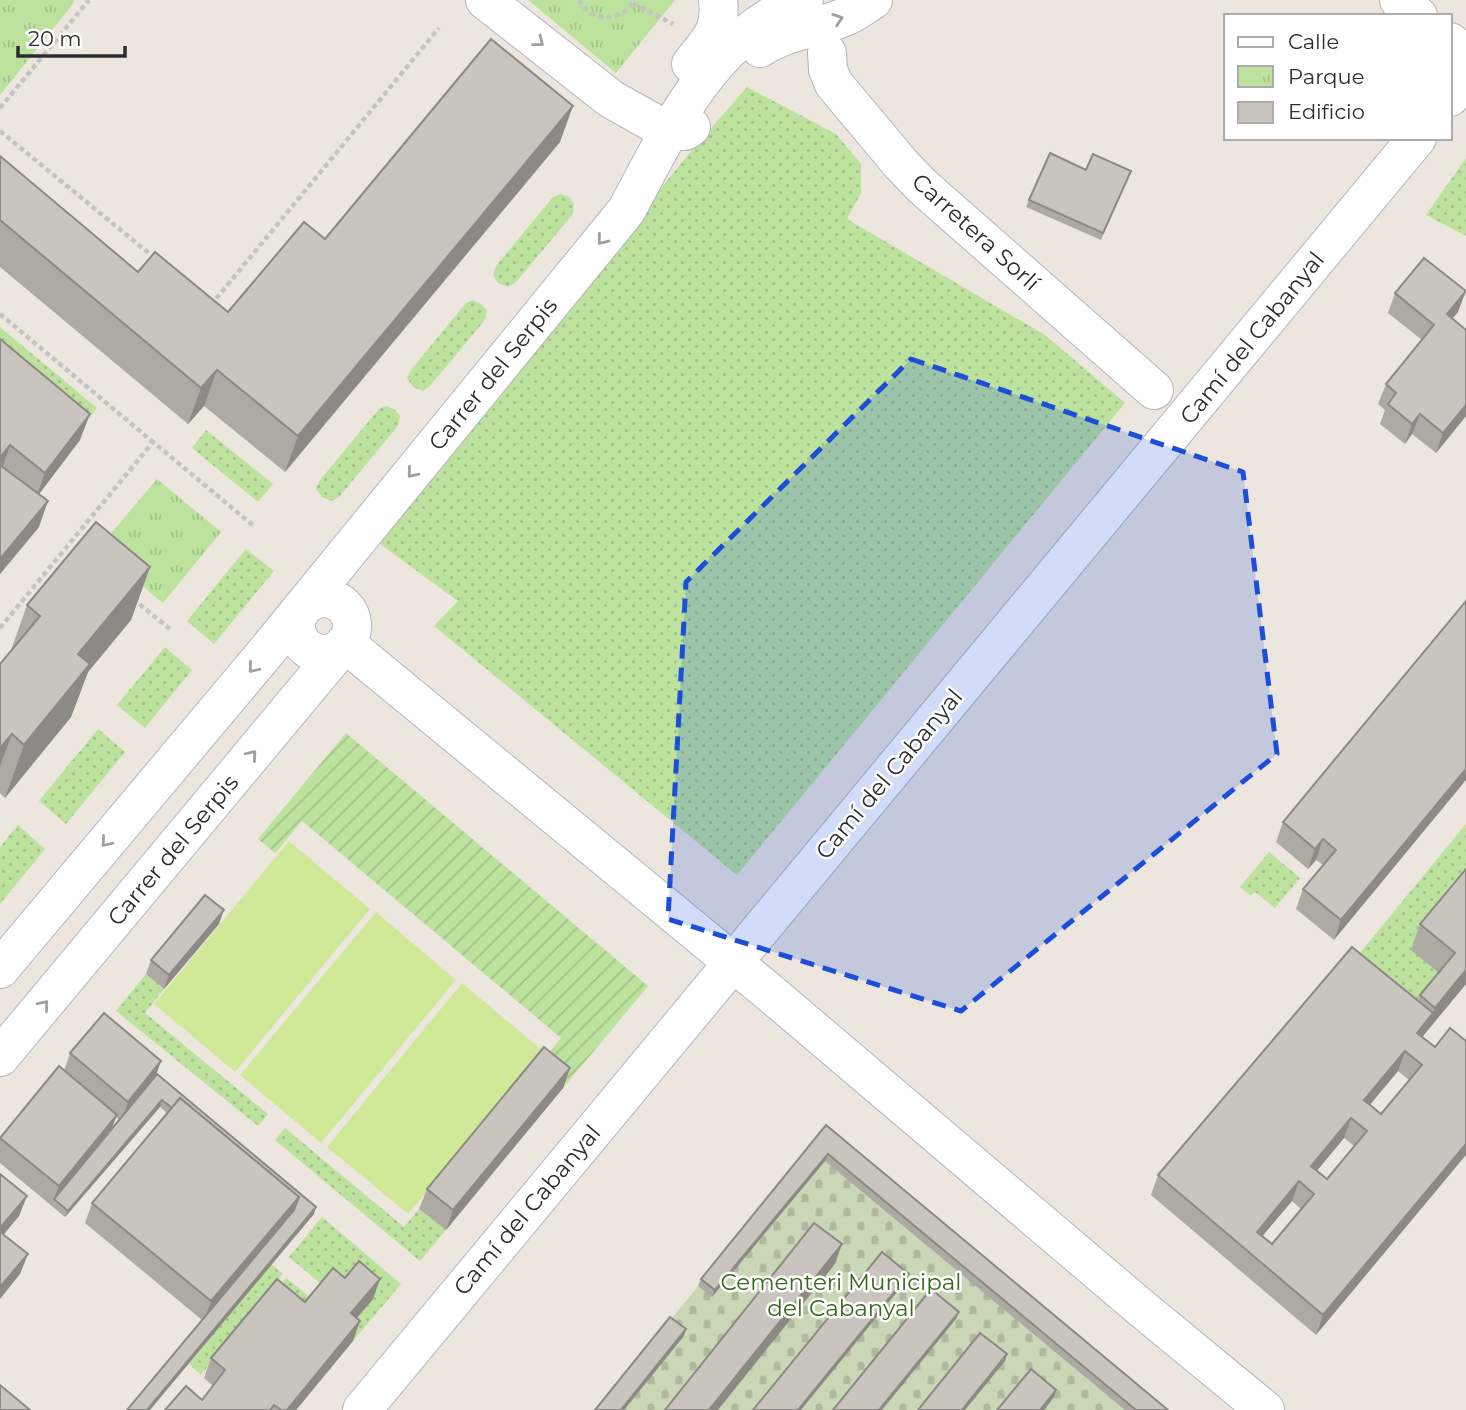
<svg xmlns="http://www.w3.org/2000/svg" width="1466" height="1410" font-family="Montserrat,sans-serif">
	<defs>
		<pattern id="grass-dots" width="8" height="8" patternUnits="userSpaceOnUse" patternTransform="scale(1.75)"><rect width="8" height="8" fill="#bce29d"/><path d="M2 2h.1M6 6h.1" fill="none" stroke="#a2c287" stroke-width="1.8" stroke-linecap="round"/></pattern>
		<pattern id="cemetery-stones" width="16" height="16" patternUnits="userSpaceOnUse" patternTransform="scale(1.75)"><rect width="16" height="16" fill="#cad7b7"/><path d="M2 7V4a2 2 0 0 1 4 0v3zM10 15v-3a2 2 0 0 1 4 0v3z" fill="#aeb99e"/></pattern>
		<pattern id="park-tufts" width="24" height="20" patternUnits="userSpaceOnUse" patternTransform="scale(1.75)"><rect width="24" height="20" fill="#bce29d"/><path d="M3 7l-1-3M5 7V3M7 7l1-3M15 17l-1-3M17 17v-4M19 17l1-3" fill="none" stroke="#a2c287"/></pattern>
		<pattern id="garden-furrows" width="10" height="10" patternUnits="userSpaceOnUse" patternTransform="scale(1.75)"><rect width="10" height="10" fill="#bce29d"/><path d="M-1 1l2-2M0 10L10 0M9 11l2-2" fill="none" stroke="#a2c287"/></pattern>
	</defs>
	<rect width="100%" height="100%" fill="#ede6df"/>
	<!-- grass -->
	<g fill="url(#grass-dots)">
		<path d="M747,87L836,134L861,164V193L847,219L1045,335L1125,403L737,875L434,626L458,601L376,541L688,155Z"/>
		<path d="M1466,158V236L1426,215Z"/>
		<path d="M561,194L569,197L574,204L573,214L516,282L508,287L498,283L493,275L496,266L553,197Z"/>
		<path d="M473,300L481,304L487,310L485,320L430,386L423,391L413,387L407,378L411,370L466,303Z"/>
		<path d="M0,327L97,408L87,421L0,349Z"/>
		<path d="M386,406L394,409L400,416L398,426L339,497L331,501L322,497L316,489L320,480L379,409Z"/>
		<path d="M206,430L273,484L258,502L192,448Z"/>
		<path d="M246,549L274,571L214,644L187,621Z"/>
		<path d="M165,647L192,670L145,728L117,705Z"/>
		<path d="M98,729L125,752L66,824L39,801Z"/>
		<path d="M1466,824V884L1446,979L1418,1013L1354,960Z"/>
		<path d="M18,825L45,849L0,904V847Z"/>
		<path d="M1269,852L1300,878L1275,908L1255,892L1251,896L1240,887Z"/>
		<path d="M146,974L164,989L145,1013L268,1114L258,1126L116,1011Z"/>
		<path d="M285,1128L404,1227L419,1209L446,1230L420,1261L275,1140Z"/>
		<path d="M322,1217L401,1284L353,1341L344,1333L338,1298L289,1257Z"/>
		<path d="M271,1264L283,1274L201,1375L189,1364Z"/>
		<path d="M286,1278L315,1301L298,1322L269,1299Z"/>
	</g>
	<!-- cemetery -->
	<path fill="url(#cemetery-stones)" d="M823,1131L1157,1410H598Z"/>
	<!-- park -->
	<g fill="url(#park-tufts)">
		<path d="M0,0H74L73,4L0,95Z"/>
		<path d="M528,0H675L616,73Z"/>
		<path d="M157,479L221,532L163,603L98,549Z"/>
	</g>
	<!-- garden -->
	<path fill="url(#garden-furrows)" d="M346,733L648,986L563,1088L537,1067L561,1038L302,821L275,853L258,839Z"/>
	<!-- pitch -->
	<g fill="#d0e999">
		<path d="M289,841L370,909L235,1072L154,1004Z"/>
		<path d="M376,912L456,980L321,1143L240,1075Z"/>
		<path d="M462,983L543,1051L408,1214L327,1147Z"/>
	</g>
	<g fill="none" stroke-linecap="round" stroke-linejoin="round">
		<!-- minor casing -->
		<g stroke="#b2b6bf" stroke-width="40">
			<g id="minor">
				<path d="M485,0L611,99L668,131H685L691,127"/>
				<path d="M1399,0L1418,16"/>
				<path d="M1450,42L1466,55"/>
				<path d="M760,48C787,30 820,29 849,15C857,11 865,5 873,0"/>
				<path d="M827,53L828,70L834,84L901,164L922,186L1154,390"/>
				<path d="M691,64C709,41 722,31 718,0"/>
				<path d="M1450,97L1466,77"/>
				<circle cx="324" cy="626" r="28"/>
				<path d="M0,969L266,652L626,211C672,127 709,38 804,0"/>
				<path d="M0,1057L345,643L769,992L1140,1307L1265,1410"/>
				<path d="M362,1410L1417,138"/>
			</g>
		</g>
		<!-- path -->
		<g stroke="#c4c4c4" stroke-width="4.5" stroke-dasharray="5 3.5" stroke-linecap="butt">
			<path d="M579,0C592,23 621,23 634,0"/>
			<path d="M633,3L673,24"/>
			<path d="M0,108L89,0"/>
			<path d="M0,131L156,259"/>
			<path d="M211,305L439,28"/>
			<path d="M0,314L153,442"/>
			<path d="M133,599L170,629"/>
			<path d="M0,628L153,442L255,527"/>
		</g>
		<!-- minor -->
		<use href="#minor" stroke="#fff" stroke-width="38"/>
	</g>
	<!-- wall -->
	<g fill="#ada9a3" fill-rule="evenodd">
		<path d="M560,142L285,472L204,406L188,424L0,267V156L138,272L228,312L325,239Z"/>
		<path d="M1086,170L1128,178L1101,240L1026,207L1029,200Z"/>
		<path d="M1395,293L1458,312L1452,319L1466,416L1436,453L1412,434L1405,444L1380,424L1385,410L1378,404L1386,384L1422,340L1388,313Z"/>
		<path d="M0,339L80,440L39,494V527L0,574Z"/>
		<path d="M150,567L131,620L88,672L71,717L5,798L0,793V664L10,653L27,605Z"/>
		<path d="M1466,601L1334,940L1296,909L1303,889L1323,865L1316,860L1308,869L1276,842L1283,822Z"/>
		<path d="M1466,869V984L1422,1037L1435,1047L1316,1335L1151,1195L1158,1175L1418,1001L1420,995L1439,973L1411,950L1420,924ZM1398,1071L1409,1080L1381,1114L1370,1105ZM1344,1138L1354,1146L1327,1179L1317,1171ZM1292,1201L1301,1209L1272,1244L1262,1236Z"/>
		<path d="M219,924L164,989L146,974L151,960Z"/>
		<path d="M70,1053L157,1074L314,1214L202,1320L85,1223L92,1203L167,1113L160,1107L65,1217L0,1163V1138L64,1071ZM116,1117L119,1120L112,1129Z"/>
		<path d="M570,1068L563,1088L446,1230L419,1209L427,1189Z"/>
		<path d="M826,1125L1168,1410H1125L825,1161L712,1297L698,1286L701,1279Z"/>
		<path d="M373,1299L357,1318L360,1321L353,1341L296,1410H165L202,1400L213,1386L204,1378L211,1358L305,1302Z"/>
	</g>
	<!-- shaded-wall -->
	<g fill="#8d8984">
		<path d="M573,106L560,142L285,472L298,436Z"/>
		<path d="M1466,291L1458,312L1439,334L1447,314Z"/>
		<path d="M217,370L204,406L188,424L201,388Z"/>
		<path d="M1466,405V416L1436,453L1443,433Z"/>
		<path d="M90,414L80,440L36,498L45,473Z"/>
		<path d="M1420,414L1412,434L1405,444L1412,424Z"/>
		<path d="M10,445L1,471L0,472V458Z"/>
		<path d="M48,501L39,527L0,574V559Z"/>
		<path d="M150,567L131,620L88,672L71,717L5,798L24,745L78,654Z"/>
		<path d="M12,734L0,766V748Z"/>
		<path d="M1466,769V780L1334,940L1341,920Z"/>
		<path d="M1323,839L1316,860L1308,869L1315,849Z"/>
		<path d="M224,910L219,924L164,989L169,975Z"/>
		<path d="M1466,970V984L1409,1053L1417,1033L1433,1014L1435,1008Z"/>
		<path d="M1405,1051L1398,1071L1357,1120L1364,1100Z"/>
		<path d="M161,1061L154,1081L121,1122L128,1102Z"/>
		<path d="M570,1068L563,1088L446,1230L453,1210Z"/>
		<path d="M162,1100L160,1107L65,1217L68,1211Z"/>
		<path d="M117,1115L109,1135L54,1199L59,1186Z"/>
		<path d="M1351,1118L1344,1138L1304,1186L1311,1166Z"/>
		<path d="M1466,1144V1155L1316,1335L1323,1315Z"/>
		<path d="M828,1154L825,1161L712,1297L715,1290Z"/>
		<path d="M1299,1181L1292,1201L1249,1252L1257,1232Z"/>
		<path d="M27,1196L19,1216L0,1239V1228Z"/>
		<path d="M299,1197L291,1217L204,1321L211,1301Z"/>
		<path d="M316,1207L314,1214L150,1410H147Z"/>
		<path d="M842,1244L835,1264L718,1410H709Z"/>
		<path d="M28,1254L20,1274L0,1299V1287Z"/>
		<path d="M909,1274L906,1281L801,1410H798Z"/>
		<path d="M380,1279L373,1299L344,1333L351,1313Z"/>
		<path d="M959,1312L956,1319L882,1410H879Z"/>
		<path d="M360,1321L353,1341L296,1410H287Z"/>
		<path d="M686,1329L684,1336L624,1410H621Z"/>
		<path d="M1007,1354L1005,1361L965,1410H962Z"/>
		<path d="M1056,1390L1054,1397L1044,1410H1040Z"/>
	</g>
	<!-- building -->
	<g fill="#c9c4bd" stroke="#8d8984" stroke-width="2" fill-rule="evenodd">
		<path d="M491,39L573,106L298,436L217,370L201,388L0,220V156L138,272L155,252L228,312L304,222L325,239Z"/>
		<path d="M1050,153L1086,170L1093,154L1131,171L1103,233L1029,200Z"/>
		<path d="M1424,258L1466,291L1447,314L1466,330V405L1443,433L1420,414L1412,424L1388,404L1396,393L1386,384L1434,325L1395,293Z"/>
		<path d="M0,339L90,414L45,473L10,445L0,458Z"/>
		<path d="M0,465L48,501L0,559Z"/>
		<path d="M96,522L150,567L78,654L90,664L24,745L12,734L0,748V664L40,616L27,605Z"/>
		<path d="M1466,601V769L1341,920L1303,889L1336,850L1323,839L1315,849L1283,822Z"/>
		<path d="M1466,869V970L1435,1008L1420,995L1455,953L1420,924Z"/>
		<path d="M205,895L224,910L169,975L151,960Z"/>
		<path d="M1352,947L1433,1013L1417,1033L1435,1047L1450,1028L1466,1041V1144L1323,1315L1158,1175ZM1405,1051L1422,1065L1381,1114L1364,1100ZM1351,1118L1367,1131L1327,1179L1311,1166ZM1299,1181L1314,1194L1272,1244L1257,1232Z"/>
		<path d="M104,1013L161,1061L128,1102L70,1053Z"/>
		<path d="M544,1047L570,1068L453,1210L427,1189Z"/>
		<path d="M59,1066L117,1115L59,1186L0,1138Z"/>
		<path d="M157,1074L316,1207L147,1410H127L294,1210L299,1197L180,1098L172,1108L162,1100L68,1211L54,1199Z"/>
		<path d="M180,1098L299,1197L211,1301L92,1203Z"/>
		<path d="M826,1125L1168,1410H1136L828,1154L715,1290L701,1279Z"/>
		<path d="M0,1174L27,1196L0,1228Z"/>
		<path d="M814,1223L842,1244L709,1410H665Z"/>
		<path d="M0,1232L28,1254L0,1287Z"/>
		<path d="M882,1252L909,1274L798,1410H753Z"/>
		<path d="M359,1261L380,1279L351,1313L360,1321L287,1410H281L274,1405L270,1410H165L186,1386L202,1400L225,1370L211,1358L277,1279L305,1302L333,1268L345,1278Z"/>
		<path d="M931,1289L959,1312L879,1410H833Z"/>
		<path d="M670,1317L686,1329L621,1410H595Z"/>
		<path d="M980,1333L1007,1354L962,1410H918Z"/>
		<path d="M1031,1369L1056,1390L1040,1410H997Z"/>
		<path d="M0,1385L30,1410H0Z"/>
	</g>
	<!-- one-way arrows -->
	<defs><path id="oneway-chevron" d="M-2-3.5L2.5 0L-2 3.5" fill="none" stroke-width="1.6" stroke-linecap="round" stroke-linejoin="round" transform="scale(1.75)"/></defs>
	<g stroke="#a0a0a0">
		<use href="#oneway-chevron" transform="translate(838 19) rotate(-19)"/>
		<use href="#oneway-chevron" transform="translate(539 42) rotate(38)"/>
		<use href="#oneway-chevron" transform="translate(602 240) rotate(129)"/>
		<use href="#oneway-chevron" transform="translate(412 473) rotate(129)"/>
		<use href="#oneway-chevron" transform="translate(253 668) rotate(130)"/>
		<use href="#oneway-chevron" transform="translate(252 755) rotate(-50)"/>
		<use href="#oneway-chevron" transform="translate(106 842) rotate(130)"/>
		<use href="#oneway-chevron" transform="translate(44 1005) rotate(-50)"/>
	</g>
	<!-- marked area -->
	<path fill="#1d4ed8" fill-opacity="0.2" stroke="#1d4ed8" stroke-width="5" stroke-dasharray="14 9" stroke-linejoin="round" d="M911,359L1243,472L1277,754L961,1011L668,919L686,582Z"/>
	<g text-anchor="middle" stroke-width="5" stroke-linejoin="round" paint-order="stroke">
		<!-- street labels -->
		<g font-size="23" fill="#2c2c2c" stroke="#fff">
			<text transform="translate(976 232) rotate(42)" y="8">Carretera Sorlí</text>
			<text transform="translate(1252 338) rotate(-51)" y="8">Camí del Cabanyal</text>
			<text transform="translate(493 374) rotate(-51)" y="8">Carrer del Serpis</text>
			<text transform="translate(889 774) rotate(-50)" y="8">Camí del Cabanyal</text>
			<text transform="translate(173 850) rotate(-50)" y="8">Carrer del Serpis</text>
			<text transform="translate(527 1210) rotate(-50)" y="8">Camí del Cabanyal</text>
		</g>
		<!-- park labels -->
		<g font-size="23" fill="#35691d" stroke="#fff">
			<text x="841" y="1290">Cementeri Municipal<tspan x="841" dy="26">del Cabanyal</tspan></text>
		</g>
	</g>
	<!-- legend -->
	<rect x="1224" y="14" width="228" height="126" fill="#ffffff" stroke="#ababab" stroke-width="2"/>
	<rect x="1238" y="37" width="35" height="10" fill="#ffffff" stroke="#ababab" stroke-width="2"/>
	<text x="1288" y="49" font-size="21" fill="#2c2c2c">Calle</text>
	<rect x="1238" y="66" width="35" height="21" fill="url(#park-tufts)" stroke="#ababab" stroke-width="2"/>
	<text x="1288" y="84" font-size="21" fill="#2c2c2c">Parque</text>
	<rect x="1238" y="102" width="35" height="21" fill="#c9c4bd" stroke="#ababab" stroke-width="2"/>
	<text x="1288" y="119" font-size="21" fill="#2c2c2c">Edificio</text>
	<!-- scale -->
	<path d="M18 46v10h107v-10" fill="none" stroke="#2c2c2c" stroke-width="3.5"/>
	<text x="28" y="46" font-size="21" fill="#2c2c2c" stroke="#ffffff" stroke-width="5" paint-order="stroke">20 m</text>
</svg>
